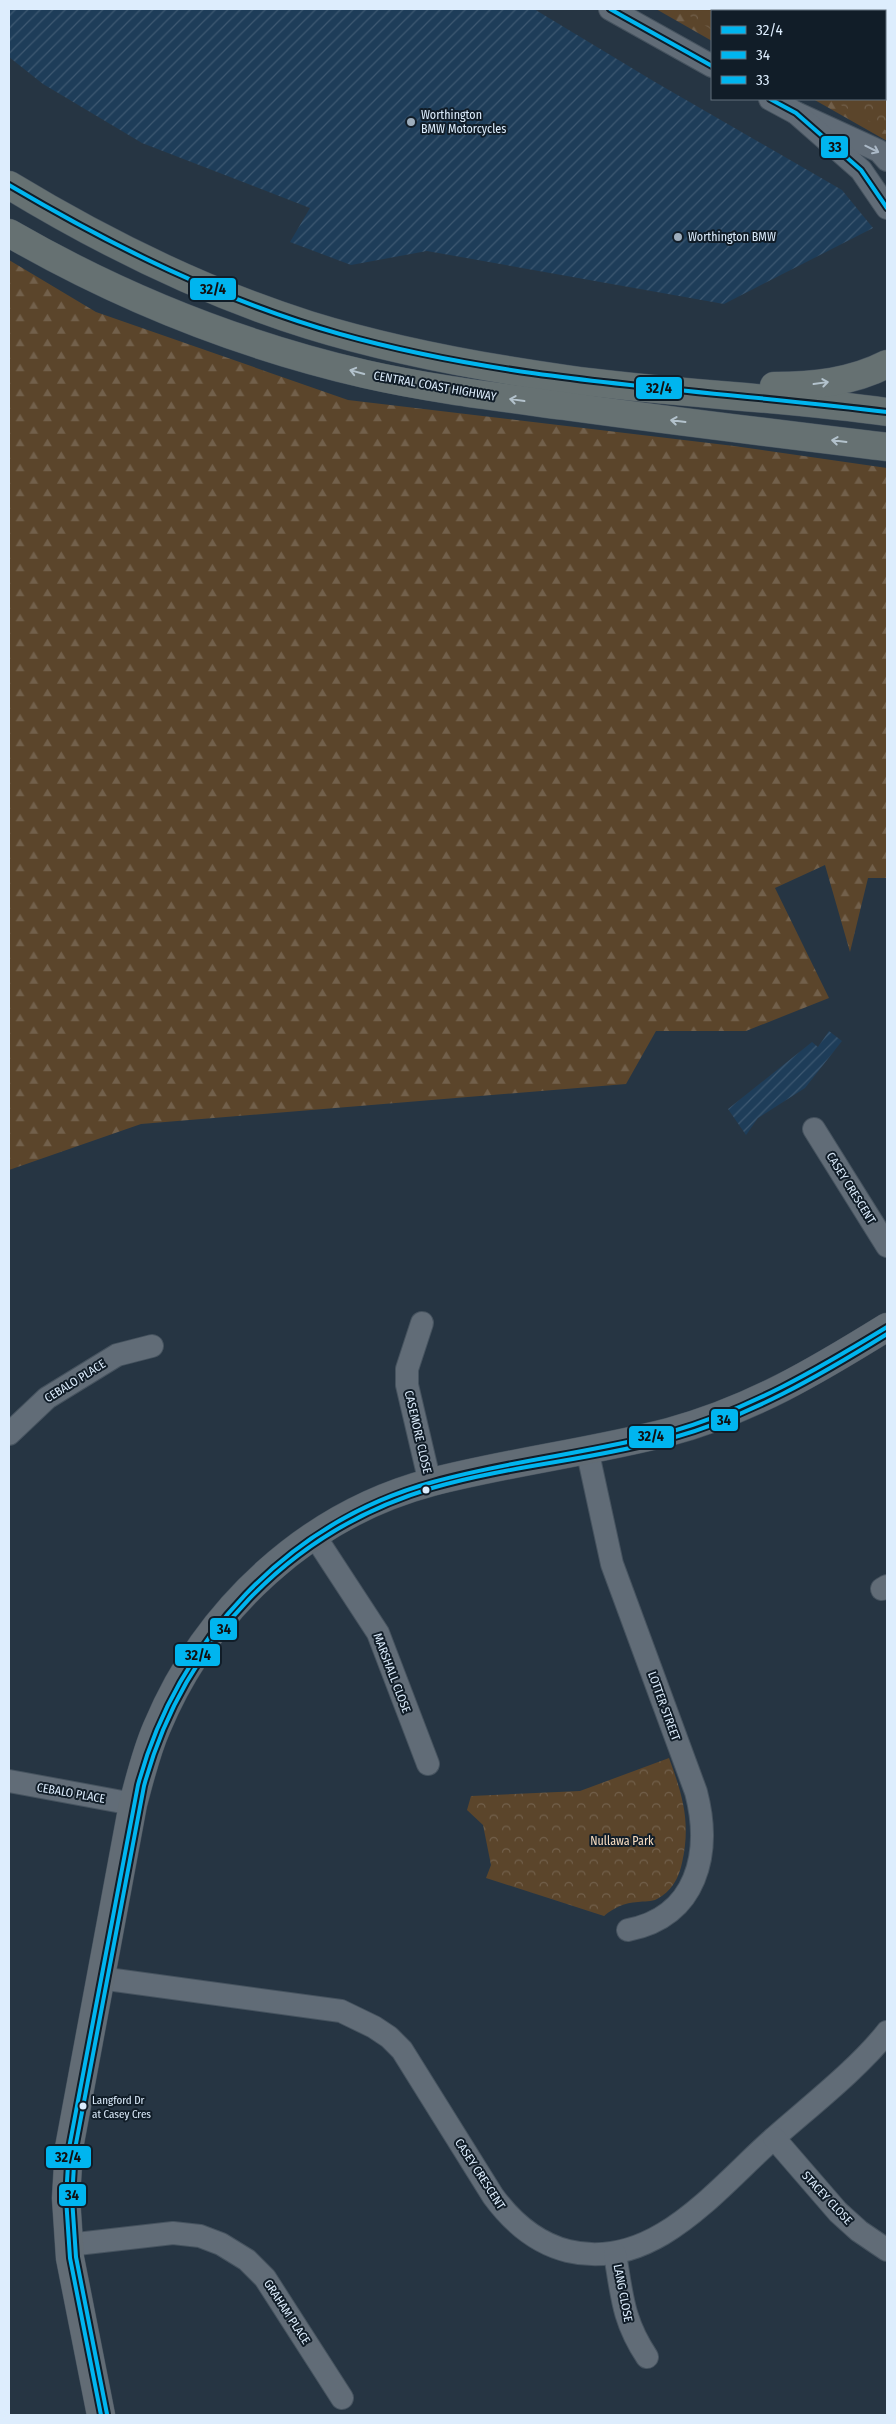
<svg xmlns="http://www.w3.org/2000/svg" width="896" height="2424" font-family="'Fira Sans Condensed',sans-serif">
	<defs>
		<pattern id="industrial-furrows" width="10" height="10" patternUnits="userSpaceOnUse" patternTransform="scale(1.25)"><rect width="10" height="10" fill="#1e3d59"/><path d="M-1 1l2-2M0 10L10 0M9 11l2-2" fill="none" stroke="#3e5972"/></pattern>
		<pattern id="forest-firs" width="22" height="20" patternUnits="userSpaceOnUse" patternTransform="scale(1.25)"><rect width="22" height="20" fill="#5b452b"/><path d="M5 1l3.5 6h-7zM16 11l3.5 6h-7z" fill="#72604b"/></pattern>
		<pattern id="park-crowns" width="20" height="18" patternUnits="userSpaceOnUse" patternTransform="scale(1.25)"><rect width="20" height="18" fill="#5b452b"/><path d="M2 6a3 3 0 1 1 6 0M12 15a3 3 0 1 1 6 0" fill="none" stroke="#72604b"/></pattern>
	</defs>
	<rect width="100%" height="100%" fill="#263543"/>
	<!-- industrial -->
	<g fill="url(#industrial-furrows)">
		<path d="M9,9H534L655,82L842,190L873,228L724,304L427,251L351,265L290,242L310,208L142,143L43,84L9,57Z"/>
		<path d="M829,1031L842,1041L805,1088L758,1118L746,1135L728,1109L812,1042L818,1047Z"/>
	</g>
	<!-- forest -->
	<g fill="url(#forest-firs)">
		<path d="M656,9H887V141L813,99H885V11H712V41Z"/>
		<path d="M9,260L96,312L348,400L734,446L887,468V878H868L850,952L825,865L775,888L829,998L746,1031H656L626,1084L141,1124L9,1170Z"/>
	</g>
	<!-- park -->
	<g fill="url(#park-crowns)">
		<path d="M679,9H887V131L830,99H885V11H712V30Z"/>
		<path d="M669,1758C683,1796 691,1823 682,1863C679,1878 671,1892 657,1899C652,1902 644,1901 638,1902C624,1903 615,1907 604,1916L486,1878L491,1865L483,1825L467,1810L471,1796L580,1791Z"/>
	</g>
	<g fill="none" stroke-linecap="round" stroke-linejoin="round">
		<!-- street casing -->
		<g stroke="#46535f" stroke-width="24">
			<g id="street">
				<path d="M610,9L712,66"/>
				<path d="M770,99L796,113L879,151L887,160"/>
				<path d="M796,113L861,170L887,208"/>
				<path d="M814,1129L887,1246"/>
				<path d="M422,1323L407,1369V1385L430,1483"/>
				<path d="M9,1434L47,1398L117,1355L152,1346"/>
				<path d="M587,1449L612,1564L696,1792C712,1853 697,1917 628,1930"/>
				<path d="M314,1535L378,1633L428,1764"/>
				<path d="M882,1589L887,1586"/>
				<path d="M9,1781L133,1804"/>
				<path d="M100,1978L341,2011L374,2027L389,2037L402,2050L493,2196C512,2222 536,2243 568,2251C654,2272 716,2189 774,2138C809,2107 859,2068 887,2032"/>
				<path d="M774,2138L838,2212L859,2231L887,2250"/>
				<path d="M68,2245L173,2233L200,2236L221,2244L247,2260L265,2278L342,2398"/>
				<path d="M615,2254C622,2296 623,2321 647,2357"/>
			</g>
		</g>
		<!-- secondary casing -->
		<g stroke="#46535f" stroke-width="29">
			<path id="secondary" d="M101,2415L70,2258L66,2198L69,2148L133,1804C140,1778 146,1752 157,1727C206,1610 307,1515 432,1482C510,1462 591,1452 669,1432C751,1410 816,1371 887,1327"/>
		</g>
		<!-- highway casing -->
		<g stroke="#46535f" stroke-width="29">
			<g id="highway">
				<path d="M9,185C103,242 204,292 309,325C393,351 480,367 566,379C673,394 781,397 887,412"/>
				<path d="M9,233C120,297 240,345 365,374C431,389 498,397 564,406C672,421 780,434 887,447"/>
				<path d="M774,386C813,386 852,382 887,364"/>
			</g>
		</g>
		<!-- street -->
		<use href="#street" stroke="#616c77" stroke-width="22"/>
		<!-- secondary -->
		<use href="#secondary" stroke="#626c75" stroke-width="28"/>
		<!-- highway -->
		<use href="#highway" stroke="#667172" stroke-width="28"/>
		<!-- bus-1 casing -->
		<g stroke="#111d28" stroke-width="8">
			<g id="bus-1">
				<path d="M9,185C114,247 223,301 340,334C519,384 704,389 887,412"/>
				<path d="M101,2415L70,2258L66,2198L69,2148L138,1785C177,1640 288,1522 433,1482C511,1460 592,1453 670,1432C748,1410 818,1369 887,1327"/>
			</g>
		</g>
		<!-- bus-2 casing -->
		<g stroke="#111d28" stroke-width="8">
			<path id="bus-2" d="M107,2414L76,2257L72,2198L75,2149L144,1786C183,1642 289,1531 432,1488C511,1465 593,1460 672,1438C750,1416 819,1376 887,1334"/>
		</g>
		<!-- bus-3 casing -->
		<g stroke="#111d28" stroke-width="8">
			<g id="bus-3">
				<path d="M610,9L712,66"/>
				<path d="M770,99L796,113L861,170L887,208"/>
			</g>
		</g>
		<!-- bus-1 -->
		<use href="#bus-1" stroke="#00b5ef" stroke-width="4"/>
		<!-- bus-2 -->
		<use href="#bus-2" stroke="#00b5ef" stroke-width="4"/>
		<!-- bus-3 -->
		<use href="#bus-3" stroke="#00b5ef" stroke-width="4"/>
	</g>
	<!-- one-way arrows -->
	<defs><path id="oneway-shaft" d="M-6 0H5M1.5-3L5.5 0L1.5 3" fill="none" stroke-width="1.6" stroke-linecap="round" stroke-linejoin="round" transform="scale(1.25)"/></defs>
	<use stroke="#abb9c7" href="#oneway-shaft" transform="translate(872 149) rotate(26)"/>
	<g stroke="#b3c2cc">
		<use href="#oneway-shaft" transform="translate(357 372) rotate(-165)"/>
		<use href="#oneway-shaft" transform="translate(821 383) rotate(-8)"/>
		<use href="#oneway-shaft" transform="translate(517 400) rotate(-172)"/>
		<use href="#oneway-shaft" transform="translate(678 421) rotate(-173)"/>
		<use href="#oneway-shaft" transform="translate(839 441) rotate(-173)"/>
	</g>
	<!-- markers -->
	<g fill="#9dadbc" stroke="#111d28" stroke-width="2">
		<circle cx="411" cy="122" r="5"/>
		<circle cx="678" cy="237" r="5"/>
	</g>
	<g fill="#ddedfd" stroke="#111d28" stroke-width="2">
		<circle cx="426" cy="1490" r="4.5"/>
		<circle cx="83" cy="2106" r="4.5"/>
	</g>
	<g text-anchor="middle" stroke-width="4" stroke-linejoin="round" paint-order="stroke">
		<!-- bus labels -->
		<g font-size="11" fill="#ddedfd" stroke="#111d28" text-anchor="start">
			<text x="92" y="2104">Langford Dr<tspan x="92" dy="14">at Casey Cres</tspan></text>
		</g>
		<!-- poi labels -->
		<g font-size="12" fill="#ddedfd" stroke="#111d28" text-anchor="start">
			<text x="421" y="119">Worthington<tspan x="421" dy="14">BMW Motorcycles</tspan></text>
			<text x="688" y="241">Worthington BMW</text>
		</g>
		<!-- street labels -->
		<g font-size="12" fill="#ddedfd" stroke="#111d28">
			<text transform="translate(435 386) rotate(10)" y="4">CENTRAL COAST HIGHWAY</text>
			<text transform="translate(851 1188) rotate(58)" y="4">CASEY CRESCENT</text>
			<text transform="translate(75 1381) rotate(-32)" y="4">CEBALO PLACE</text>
			<text transform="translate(418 1432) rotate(77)" y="4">CASEMORE CLOSE</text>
			<text transform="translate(392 1673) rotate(69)" y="4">MARSHALL CLOSE</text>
			<text transform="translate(664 1706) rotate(70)" y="4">LOTTER STREET</text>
			<text transform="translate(71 1793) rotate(10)" y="4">CEBALO PLACE</text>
			<text transform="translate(480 2174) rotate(57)" y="4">CASEY CRESCENT</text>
			<text transform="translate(827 2198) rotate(47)" y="4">STACEY CLOSE</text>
			<text transform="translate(623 2293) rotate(79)" y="4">LANG CLOSE</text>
			<text transform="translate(287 2312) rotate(57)" y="4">GRAHAM PLACE</text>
		</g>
		<!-- park labels -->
		<g font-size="12" fill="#f8ddc1" stroke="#111d28">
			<text x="622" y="1845">Nullawa Park</text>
		</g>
	</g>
	<g stroke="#111d28" stroke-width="2">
		<rect x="820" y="135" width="29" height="24" rx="5" fill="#00b5ef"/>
		<rect x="189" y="277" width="48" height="24" rx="5" fill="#00b5ef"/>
		<rect x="635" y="376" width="48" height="24" rx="5" fill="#00b5ef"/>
		<rect x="710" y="1408" width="29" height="24" rx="5" fill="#00b5ef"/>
		<rect x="628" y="1425" width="47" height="24" rx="5" fill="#00b5ef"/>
		<rect x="209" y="1617" width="29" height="24" rx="5" fill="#00b5ef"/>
		<rect x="174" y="1643" width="47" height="24" rx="5" fill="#00b5ef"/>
		<rect x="45" y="2145" width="47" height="24" rx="5" fill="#00b5ef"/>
		<rect x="58" y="2183" width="29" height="24" rx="5" fill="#00b5ef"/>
	</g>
	<g font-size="14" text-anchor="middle" font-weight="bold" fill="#111">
		<text x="835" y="152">33</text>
		<text x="213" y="294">32/4</text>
		<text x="659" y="393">32/4</text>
		<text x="724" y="1425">34</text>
		<text x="651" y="1441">32/4</text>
		<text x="224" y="1634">34</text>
		<text x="198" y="1660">32/4</text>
		<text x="68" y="2162">32/4</text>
		<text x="72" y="2200">34</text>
	</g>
	<!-- border -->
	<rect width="896" height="2424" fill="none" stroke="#ddedfd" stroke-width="20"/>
	<!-- legend -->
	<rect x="711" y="10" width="175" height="90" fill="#111d28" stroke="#63707d"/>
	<rect x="721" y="26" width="25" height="8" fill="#00b5ef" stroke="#63707d"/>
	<text x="756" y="35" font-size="15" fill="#ddedfd">32/4</text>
	<rect x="721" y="51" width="25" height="8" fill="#00b5ef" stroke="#63707d"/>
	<text x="756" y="60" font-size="15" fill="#ddedfd">34</text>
	<rect x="721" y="76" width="25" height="8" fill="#00b5ef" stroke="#63707d"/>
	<text x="756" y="85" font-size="15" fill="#ddedfd">33</text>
</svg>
